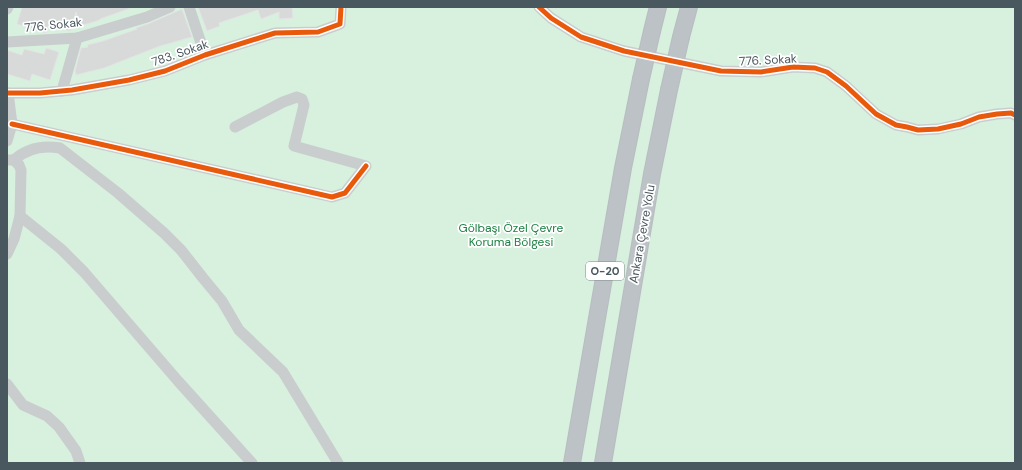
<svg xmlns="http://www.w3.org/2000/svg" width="1022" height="470" font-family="'DM Sans',sans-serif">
	<rect width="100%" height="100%" fill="#f2f2f2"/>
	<!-- green -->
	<rect fill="#d8f0de" x="7" y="7" width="1008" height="456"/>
	<!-- building -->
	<g fill="#d8dada" stroke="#e3e4e5">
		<path d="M22,7H131V8L100,19V20L80,26L76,12L70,31L63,29L59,30L48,26L46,33L17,24Z"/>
		<path d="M198,7H292L293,18L279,19V12L261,19L258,10L219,23L220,26L207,31Z"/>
		<path d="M182,9L192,37L160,46L104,68L76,75L75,71L81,48L88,47L87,45L103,41L137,29L136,28L150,23Z"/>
		<path d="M46,48L59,52L50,80L32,74L30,81L7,74V50L22,55L24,49L44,54Z"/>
	</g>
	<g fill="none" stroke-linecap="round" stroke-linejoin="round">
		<!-- highway casing -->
		<g stroke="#b7bdc1" stroke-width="18">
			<g id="highway">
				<path d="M652,31L658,7"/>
				<path d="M681,37L689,7"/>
				<path d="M572,463L623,168L641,79"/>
				<path d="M603,463L652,174L669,90"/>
			</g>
		</g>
		<!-- minor -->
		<g stroke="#c9cdce" stroke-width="11">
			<path d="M189,7L205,55"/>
			<path d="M539,7L551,18L581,37L624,51L721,71L761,72L793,67L815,68L827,72L846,86L876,114L896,125L907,127L918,130L938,129L961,124L979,117L997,114L1011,113L1015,115"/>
			<path d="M7,9L8,7"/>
			<path d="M7,42L77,38L147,17L170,7"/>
			<path d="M62,91L77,38"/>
			<path d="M7,93H40L72,90L129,80L165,71L205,55L275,33L318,32L340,24L341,7"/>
			<path d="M12,124L332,197L345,193L366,166L294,146L304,105L302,99L297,97L283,102L235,127"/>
			<path d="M7,141L12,124L8,93"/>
			<path d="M14,160C27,148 43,145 60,148L118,193L164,233L181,250L203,278L222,301L239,330L283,372L338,463"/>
			<path d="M20,216L61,249L84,272L178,381L252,463"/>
			<path d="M7,254L14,239L20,216L21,170L19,165L14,160H8"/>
			<path d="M7,384L23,405L47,416L59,427L76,451L80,463"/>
		</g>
		<!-- highway -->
		<use href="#highway" stroke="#bcc2c5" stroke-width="16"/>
		<!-- highway-bridge casing -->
		<g stroke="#b7bdc1" stroke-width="18" stroke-linecap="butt">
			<g id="highway-bridge">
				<path d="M641,79L652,31"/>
				<path d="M669,90L681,37"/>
			</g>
		</g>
		<!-- highway-bridge -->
		<use href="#highway-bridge" stroke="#bcc2c5" stroke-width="16"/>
		<!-- cycleway casing -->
		<g stroke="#fff" stroke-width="8">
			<g id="cycleway">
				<path d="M539,7L551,18L581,37L624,51L721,71L761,72L793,67L815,68L827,72L846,86L876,114L896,125L907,127L918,130L938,129L961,124L979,117L997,114L1011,113L1015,115"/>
				<path d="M7,93H40L72,90L129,80L165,71L205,55L275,33L318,32L340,24L341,7"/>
				<path d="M12,124L332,197L345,193L366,166"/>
			</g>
		</g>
		<!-- cycleway -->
		<use href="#cycleway" stroke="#e8590c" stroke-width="5"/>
	</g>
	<g text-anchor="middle" stroke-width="3.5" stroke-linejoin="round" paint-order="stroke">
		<!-- shield labels -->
		<rect fill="#fff" stroke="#80898e" stroke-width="1" x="586" y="262" width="38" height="18" rx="3"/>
		<g font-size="11" font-weight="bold" fill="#49575e">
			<text x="605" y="275">O-20</text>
		</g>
		<!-- street labels -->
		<g font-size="12" fill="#49575e" stroke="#fff">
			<text transform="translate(53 25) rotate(-6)" y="4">776. Sokak</text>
			<text transform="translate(180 53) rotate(-19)" y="4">783. Sokak</text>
			<text transform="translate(768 60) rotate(-3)" y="4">776. Sokak</text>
			<text transform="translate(642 234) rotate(-80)" y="4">Ankara Çevre Yolu</text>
		</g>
		<!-- park labels -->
		<g font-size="12" fill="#1b7f41" stroke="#fff">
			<text x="511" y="232">Gölbaşı Özel Çevre<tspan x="511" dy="14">Koruma Bölgesi</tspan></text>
		</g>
	</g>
	<!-- border -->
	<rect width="1022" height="470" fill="none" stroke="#49575e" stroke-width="16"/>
</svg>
